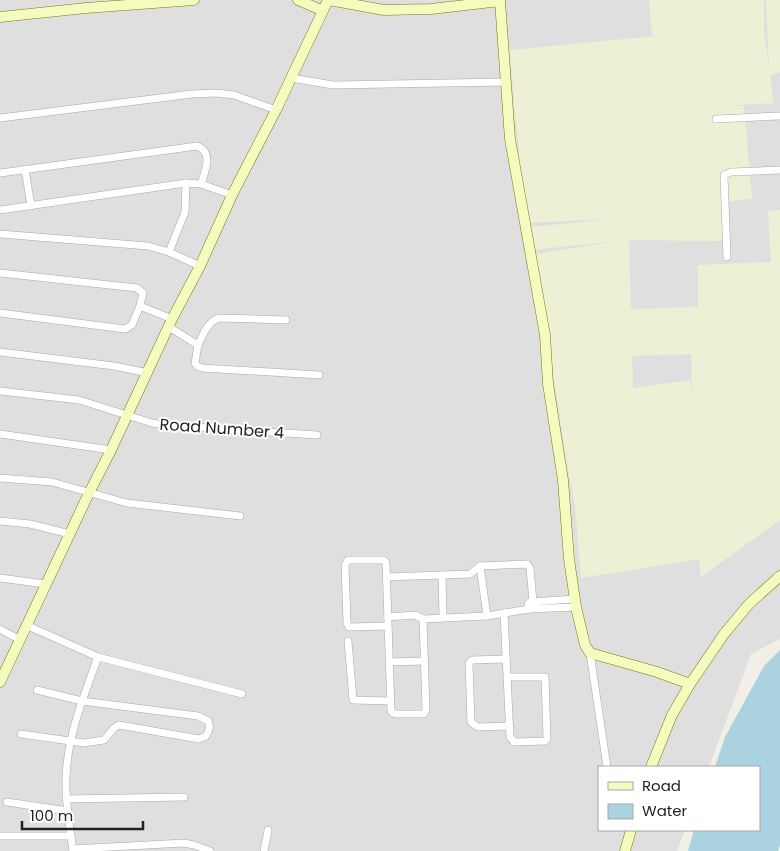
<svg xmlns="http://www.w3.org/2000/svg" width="780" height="851" font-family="Poppins,sans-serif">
	<rect width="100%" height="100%" fill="#f2efe9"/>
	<!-- residential -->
	<path fill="#e0dfdf" d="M0,0H780V639L751,654L709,767H599V830H685L677,851H0Z"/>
	<!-- farmland -->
	<path fill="#eef0d5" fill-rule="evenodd" d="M649,0H764V31L769,66L766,0H780V72L770,75L773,103L724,106H744L752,199L721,202L723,241L629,240L631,309L698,307V265L771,262L768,211L780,210V520L701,577L699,559L581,578L575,505L566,459L536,254L617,241L532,250L530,227L611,219L525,223L521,199L519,147L515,116L510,50L656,36L652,35ZM691,354L692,394L690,380L633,388L632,356Z"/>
	<!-- water -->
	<path fill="#aad3df" d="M780,650V845L778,851H688L694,830H759V767H715L725,737L764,666Z"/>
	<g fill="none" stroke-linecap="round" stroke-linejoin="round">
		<!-- street casing -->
		<g stroke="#a9a9a9" stroke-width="8">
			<g id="street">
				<path d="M291,78L333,85L506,82"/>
				<path d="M0,118L192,94L216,93L234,95L276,110"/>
				<path d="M716,119L780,116"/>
				<path d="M25,169L31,206"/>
				<path d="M0,173L197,146C214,153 205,171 201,184"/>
				<path d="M0,210L186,183L201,184L232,195"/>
				<path d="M0,234L148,246L169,252L200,266"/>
				<path d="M169,252L185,212L186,183"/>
				<path d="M727,257L724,175L731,172L780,170"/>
				<path d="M0,273L137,288L143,293L140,306L172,319"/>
				<path d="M0,313L125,329L132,325L140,306"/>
				<path d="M169,327L198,345L195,363L197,366L202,368L319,375"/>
				<path d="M198,345C203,335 207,322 219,318L286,320"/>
				<path d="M0,352L114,366L148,373"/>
				<path d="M0,391L79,400L152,423L163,425L317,435"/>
				<path d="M0,434L111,450"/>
				<path d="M0,478L52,482L127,503L240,516"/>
				<path d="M0,521L30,524L70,534"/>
				<path d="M480,566L487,616"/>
				<path d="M442,575L443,618"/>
				<path d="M386,577L470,574L480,566L527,564L530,568L533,602"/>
				<path d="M0,578L45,584"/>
				<path d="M575,599L530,602L528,604L529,609L576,607"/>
				<path d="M504,613L510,737L514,742L545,741L547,739L545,677H507"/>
				<path d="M388,617L415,615L423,619L487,616L529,609"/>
				<path d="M26,625L98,657L242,694"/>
				<path d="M388,626L349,627L347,623L345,565L348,560H384L386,563L391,711L393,713L396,714H424L426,710L423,619"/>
				<path d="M0,629L20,640"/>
				<path d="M348,641L353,700L391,701"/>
				<path d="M590,653L607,767"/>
				<path d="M506,659L472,660L469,663L471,722L476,726L479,727L509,726"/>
				<path d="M389,662L425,661"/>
				<path d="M21,734L84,743L104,740L114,728L119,725L199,739L206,736C209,730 211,727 208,721L198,716L82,701L37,690"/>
				<path d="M66,799L184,797"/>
				<path d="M7,802L68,811"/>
				<path d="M0,836H71"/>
				<path d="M73,849L184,843L194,845L210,851"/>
				<path d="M73,851C70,827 65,803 66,779C67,736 84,696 98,657"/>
				<path d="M264,851L268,830"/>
			</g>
		</g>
		<!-- secondary casing -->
		<g stroke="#707d05" stroke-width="11">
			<g id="secondary">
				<path d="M298,0L321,10"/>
				<path d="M329,0L384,10L431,9L500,1L510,139L545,335L548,384L563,480L569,559L576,607L585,645L590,653L657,672L690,684"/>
				<path d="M0,17L86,8L194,0"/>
				<path d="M0,682L89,493L111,450L172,319L200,266L233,193L276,110L328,0"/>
				<path d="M651,767L672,715L690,684L724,634L749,604L780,576"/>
				<path d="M625,851L631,830"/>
			</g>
		</g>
		<!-- street -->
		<use href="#street" stroke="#fff" stroke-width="7"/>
		<!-- secondary -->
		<use href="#secondary" stroke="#f7fabf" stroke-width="10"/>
	</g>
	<g text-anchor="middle" stroke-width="4" stroke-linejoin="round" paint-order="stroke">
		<!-- street labels -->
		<g font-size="16" fill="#222" stroke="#fff">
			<text transform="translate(222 428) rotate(4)" y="6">Road Number 4</text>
		</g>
	</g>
	<!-- legend -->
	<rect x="598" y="766" width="162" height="65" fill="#ffffff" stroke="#a7a7a7"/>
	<rect x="608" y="782" width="25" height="8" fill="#f7fabf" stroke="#a7a7a7"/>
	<text x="642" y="791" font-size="15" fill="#222222">Road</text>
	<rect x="608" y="804" width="25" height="15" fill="#aad3df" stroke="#a7a7a7"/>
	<text x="642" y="816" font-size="15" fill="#222222">Water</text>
	<!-- scale -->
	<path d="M22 821v8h121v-8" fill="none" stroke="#222222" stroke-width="2.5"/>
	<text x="30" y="821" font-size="15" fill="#222222" stroke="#ffffff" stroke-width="4" paint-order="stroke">100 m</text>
</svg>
